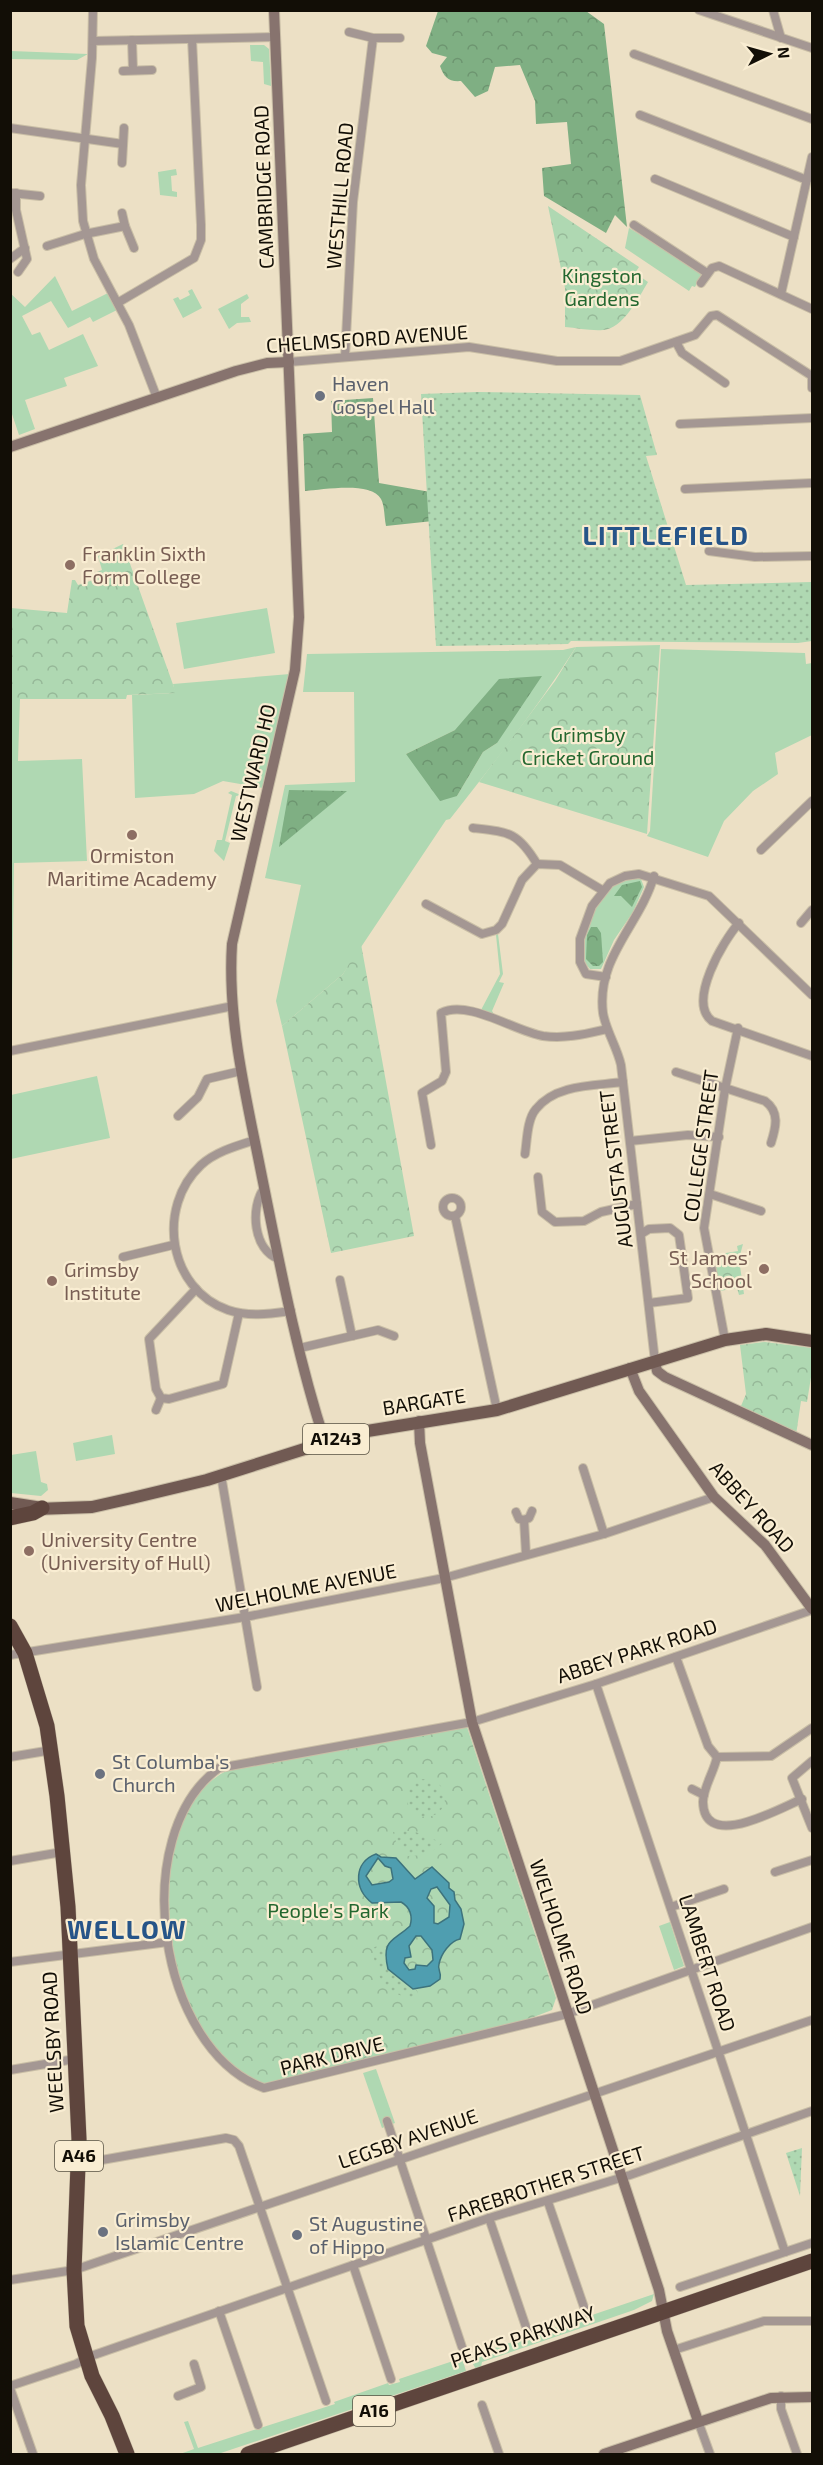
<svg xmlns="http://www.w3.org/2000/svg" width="823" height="2465" font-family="'Exo 2',sans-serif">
	<defs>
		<pattern id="forest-crowns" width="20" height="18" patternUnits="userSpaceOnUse" patternTransform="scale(1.5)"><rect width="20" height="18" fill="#7faf83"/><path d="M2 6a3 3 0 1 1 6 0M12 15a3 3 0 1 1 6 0" fill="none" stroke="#6d9570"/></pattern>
		<pattern id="park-crowns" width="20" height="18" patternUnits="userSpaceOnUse" patternTransform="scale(1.5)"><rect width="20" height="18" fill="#afd8b2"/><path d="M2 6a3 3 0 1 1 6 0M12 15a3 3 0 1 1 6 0" fill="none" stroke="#96b898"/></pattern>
		<pattern id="garden-dots" width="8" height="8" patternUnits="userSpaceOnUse" patternTransform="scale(1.5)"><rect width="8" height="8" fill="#afd8b2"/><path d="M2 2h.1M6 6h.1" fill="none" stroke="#96b898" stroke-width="1.8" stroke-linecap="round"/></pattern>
	</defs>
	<rect width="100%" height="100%" fill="#ece0c5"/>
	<!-- grass -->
	<g fill="#afd8b2" fill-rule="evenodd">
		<path d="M250,45H264L269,49L271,86L264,84L263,62L251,61Z"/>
		<path d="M11,51L88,54L77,60L11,59Z"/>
		<path d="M176,169L177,175L171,176L172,191L177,192V197L160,195L158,172Z"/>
		<path d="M629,228L702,273L695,287L692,286L689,291L625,248Z"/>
		<path d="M55,276L72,311L108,293L117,310L93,322L90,317L68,328L51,301L22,316L32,335L40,332L49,350L83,334L98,366L64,378L67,386L25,400L35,429L19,435L11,411L10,293L25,307Z"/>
		<path d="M192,289L202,308L183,318L173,299L178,297L180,300L190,295L188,291Z"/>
		<path d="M247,294L249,298L241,304V317H249L251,322L237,323L229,329L218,309Z"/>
		<path d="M267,608L275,653L184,669L176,623Z"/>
		<path d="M576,647C538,707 494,763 450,819L446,820L343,974L282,1026L276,1001L301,885L265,878L285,785L355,782L354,692H303L307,654L563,650ZM455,730L497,743L483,752L457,796L406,754Z"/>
		<path d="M661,649L805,653L806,664L812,663V735L775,753L778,774L753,791L724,821L708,857L647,836L650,831Z"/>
		<path d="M290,674L263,788L223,781L194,794L135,798L132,695L175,693L173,684Z"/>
		<path d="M10,699H20L18,761L82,759L87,861L14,863L12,1001Z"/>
		<path d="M231,791L241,795L236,796L225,841L230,843L224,861L214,851L217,840H222L232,795L228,793Z"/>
		<path d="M632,878L641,879L644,887L633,912L614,940L601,969H590C572,950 592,908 607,891C614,884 623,881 632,878Z"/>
		<path d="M498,934L503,974L499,982L504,983L492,1011L494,1014L481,1010L500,974L496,935Z"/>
		<path d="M97,1076L110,1138L11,1159V1095Z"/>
		<path d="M112,1435L115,1454L76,1461L73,1443Z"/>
		<path d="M36,1451L41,1482L47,1484L48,1490L41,1496L11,1493V1455Z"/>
		<path d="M670,1922L684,1966L674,1970L659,1926Z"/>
		<path d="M376,2069L395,2123L382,2128L363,2073Z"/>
		<path d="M654,2294L652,2301L634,2310L482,2362L481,2367L476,2369L471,2361L474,2355Z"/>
		<path d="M462,2358L466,2371L218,2454H180L194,2449L184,2422L188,2421L198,2448L335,2404L334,2402L388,2383L389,2385L400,2382L399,2379Z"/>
	</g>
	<!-- forest -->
	<g fill="url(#forest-crowns)">
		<path d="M438,11H586L604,24L627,227L615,215L606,233L544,196L542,168L571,164L567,122L536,124L535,101L520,65L495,67L488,91L475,97L461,81C448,82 444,77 440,66L447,57L432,53L426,46Z"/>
		<path d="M373,398L379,483L436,493L433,521L386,526C384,517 385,507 381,499C371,481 323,490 305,491L303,434L332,432L331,401Z"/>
		<path d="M542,676L497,743L483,752L457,796L440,801L406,754L455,730L499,679Z"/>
		<path d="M289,790L347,791L279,847Z"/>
		<path d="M640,881L642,887L632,907L621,896H614L622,885Z"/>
		<path d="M591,927H597L601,933L603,962L599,966H593L586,959L587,935Z"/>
	</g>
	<!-- park -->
	<g fill="url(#park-crowns)">
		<path d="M548,206L639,267L635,273L648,282C639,297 623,329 603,330C591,331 577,328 565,327V288Z"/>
		<path d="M123,544L176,693L127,695L126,699H11V608L67,613L72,580H75L78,585L96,579L94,573L102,570L98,556Z"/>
		<path d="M660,645L647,834L479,782L555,681L576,647Z"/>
		<path d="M361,944L414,1236L331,1253L282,1026L343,974Z"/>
		<path d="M743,1244L739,1259L744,1294L739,1295L737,1288L720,1291L714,1255L738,1251L737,1246Z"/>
		<path d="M765,1342L812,1348V1371L807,1402L801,1401L796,1435L741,1406L746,1394L740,1345Z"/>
		<path d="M467,1727L556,1998L552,2010L518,2023L267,2086C243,2074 223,2061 207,2039C161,1975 145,1811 228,1770Z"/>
	</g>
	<!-- garden -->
	<g fill="url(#garden-dots)">
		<path d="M478,392L640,395L657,455L646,456L686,585L812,582V641L798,643L571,641L568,644L436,646L421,394Z"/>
		<circle cx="426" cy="1798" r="19"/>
		<path d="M396,1831H413L443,1843L427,1855L408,1856L397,1845L393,1832Z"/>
		<path d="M391,1939L386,1953L388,1969L414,1987L418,1993L416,1999C385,1995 375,1978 373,1948Z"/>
		<path d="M802,2148L800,2196L786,2153Z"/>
	</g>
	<!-- water -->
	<path fill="#4f9eb0" stroke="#3d737d" stroke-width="1.5" fill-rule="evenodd" d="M376,1854L381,1857L396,1858L415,1879L432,1867L449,1883V1888L454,1892L455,1900L461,1909L464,1924L460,1939C450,1941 441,1954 439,1964C437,1970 442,1972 440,1979L430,1986L413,1989L388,1969C381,1939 393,1942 410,1926C413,1916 410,1907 401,1902L372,1903C353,1888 354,1862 376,1854ZM378,1858L385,1866L391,1868L393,1879L389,1882L372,1885L366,1876ZM437,1887L450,1905L449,1917L438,1924L434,1923V1906L427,1898L431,1889ZM416,1936H421L432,1950L433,1960L427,1966L416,1965L415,1969L409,1970L404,1963L405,1958L411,1957L409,1946Z"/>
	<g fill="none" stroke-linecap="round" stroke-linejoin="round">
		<!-- street casing -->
		<g stroke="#c9bea6" stroke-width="10">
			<g id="street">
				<path d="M93,10L92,58L81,185L83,221L94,259L129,325L157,398"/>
				<path d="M699,10L812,48"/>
				<path d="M773,10L781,38"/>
				<path d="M349,32L373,38H400"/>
				<path d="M132,40L133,70"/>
				<path d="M93,41L275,37"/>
				<path d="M634,54L812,119"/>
				<path d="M123,71L152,70"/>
				<path d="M640,115L807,180"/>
				<path d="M10,128L123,144"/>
				<path d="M122,163L124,128"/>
				<path d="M655,179L794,237"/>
				<path d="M11,193L40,196"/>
				<path d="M16,193V210L27,259L18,272"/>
				<path d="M122,213L125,226"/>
				<path d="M634,225L707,273"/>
				<path d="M47,246L85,234L125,226L134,248"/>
				<path d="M10,259L25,248"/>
				<path d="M701,283L712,268L719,266L812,309"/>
				<path d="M781,294L812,157"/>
				<path d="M119,302L194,258L201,240V225L192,39"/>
				<path d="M676,342L682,353L725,383"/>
				<path d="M345,357L353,202L373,38"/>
				<path d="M289,362L469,347L557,361H620L695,335L711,316L717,315L812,376"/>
				<path d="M812,376V388"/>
				<path d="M680,424L812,418"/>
				<path d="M685,489L812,483"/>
				<path d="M709,551L755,557L812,556"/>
				<path d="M473,828C509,832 518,832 537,864"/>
				<path d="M761,850L812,801"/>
				<path d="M654,876C640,925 596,957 603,1013C606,1031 617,1047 621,1065L655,1361"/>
				<path d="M426,904L482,934L496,930L502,924L522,880L537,864L560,865L602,890"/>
				<path d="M739,923C723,941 687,1002 712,1021L812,1056"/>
				<path d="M801,923L812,910"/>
				<path d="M606,977L586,974L580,962V939L592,906L610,883L625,876L639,874L709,896L812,995"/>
				<path d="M10,1051L233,1006"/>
				<path d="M676,1072L765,1101C780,1112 776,1127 771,1143"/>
				<path d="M178,1116L198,1097L207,1079L241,1071"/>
				<path d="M255,1140C236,1146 215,1152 201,1165C156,1207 168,1289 228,1310C249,1317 269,1314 291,1311"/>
				<path d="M630,1141L688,1135L719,1137"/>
				<path d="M431,1145L422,1093L442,1081L446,1072L441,1013C468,999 514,1031 543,1036C566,1039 585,1034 607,1029"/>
				<path d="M525,1154C527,1141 527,1119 536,1109C556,1084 594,1086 623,1082"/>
				<path d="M538,1177L542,1212L555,1222L584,1221L601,1212L637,1204"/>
				<path d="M264,1188C250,1208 253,1250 279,1259"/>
				<path d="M710,1194L761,1211"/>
				<circle cx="452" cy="1207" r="9"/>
				<path d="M455,1216L497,1410"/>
				<path d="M641,1234L649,1229L670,1228L679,1235L688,1298L649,1303"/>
				<path d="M123,1257L173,1245"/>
				<path d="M340,1280L352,1336"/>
				<path d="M196,1289L149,1339L156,1389L161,1398L169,1399L223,1384L239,1313"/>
				<path d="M725,1340L704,1228L725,1089L738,1028"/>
				<path d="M300,1348L378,1330L394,1336"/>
				<path d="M156,1410L161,1398"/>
				<path d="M583,1468L604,1534"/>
				<path d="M221,1475L257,1687"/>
				<path d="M516,1512L519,1519L524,1520L526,1554"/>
				<path d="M524,1520L529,1518L532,1511"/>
				<path d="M812,1610L596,1684L472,1722L219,1768C127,1834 157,2049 264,2088L567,2014L812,1927"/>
				<path d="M10,1655L245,1617L444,1578L604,1534L714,1497"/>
				<path d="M676,1657L708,1746L717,1757L771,1756L812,1728"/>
				<path d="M596,1684L785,2252"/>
				<path d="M10,1757L52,1750"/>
				<path d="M717,1757C714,1772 703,1788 703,1802C704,1852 780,1808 802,1799"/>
				<path d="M812,1761L792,1778L812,1828"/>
				<path d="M692,1789L704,1795"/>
				<path d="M10,1861L62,1852"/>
				<path d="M775,1872L812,1860"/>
				<path d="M671,1907L724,1889"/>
				<path d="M10,1962L168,1942"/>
				<path d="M10,2070L75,2059"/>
				<path d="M387,2121L462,2347"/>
				<path d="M79,2164L226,2138L234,2140L239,2146L326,2401"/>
				<path d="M548,2202L586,2313"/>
				<path d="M489,2218L528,2333"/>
				<path d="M353,2265L391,2379"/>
				<path d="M10,2280L74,2270L812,2020"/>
				<path d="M680,2287L812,2243"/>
				<path d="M219,2311L258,2425"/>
				<path d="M674,2350L764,2321H812"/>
				<path d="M10,2386L76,2364L91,2356L489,2218L630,2175L812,2111"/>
				<path d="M10,2388L33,2454"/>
				<path d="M178,2396L201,2387L194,2364"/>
				<path d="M781,2396V2409L797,2454"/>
				<path d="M482,2405L499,2454"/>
				<path d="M698,2421L710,2454"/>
			</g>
		</g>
		<!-- secondary casing -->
		<g stroke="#c9bea6" stroke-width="12">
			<g id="secondary">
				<path d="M274,10L299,617L295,670L232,944C227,1022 247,1100 262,1177C280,1266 297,1356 325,1442"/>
				<path d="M10,447L236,371L267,363L289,362"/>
				<path d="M655,1361L657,1371L665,1377L812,1445"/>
				<path d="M630,1368L639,1391L714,1497L765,1545L812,1609"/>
				<path d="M419,1421L420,1443L472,1722L659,2290L667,2331L698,2421"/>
				<path d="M604,2454L771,2398L812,2397"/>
			</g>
		</g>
		<!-- primary casing -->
		<g stroke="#c9bea6" stroke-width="14">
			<g id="primary">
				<path d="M10,1503L42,1508"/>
				<path d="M36,1509L92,1507L132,1498L207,1480L355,1433L497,1410L725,1340L766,1334L812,1341"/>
			</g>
		</g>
		<!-- highway casing -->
		<g stroke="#c9bea6" stroke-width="16">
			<g id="highway">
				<path d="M10,1518L33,1513L42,1508"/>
				<path d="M10,1626L25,1653L47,1726L57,1796L68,1907L79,2139L74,2270L77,2326L92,2376L112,2416L127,2454"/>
				<path d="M248,2454L812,2261"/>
			</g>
		</g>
		<!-- street -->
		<use href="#street" stroke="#a49793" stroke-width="8"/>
		<!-- secondary -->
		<use href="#secondary" stroke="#87736e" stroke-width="10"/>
		<!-- primary -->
		<use href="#primary" stroke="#715a53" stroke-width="12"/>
		<!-- highway -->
		<use href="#highway" stroke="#5e453d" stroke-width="15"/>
	</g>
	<!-- markers -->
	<g fill="#6b7280" stroke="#f9edd2" stroke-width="2">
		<circle cx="320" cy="396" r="6"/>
		<circle cx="100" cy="1774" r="6"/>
		<circle cx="103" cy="2232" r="6"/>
		<circle cx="297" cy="2235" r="6"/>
	</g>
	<g fill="#8d6e63" stroke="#f9edd2" stroke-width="2">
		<circle cx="70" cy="565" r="6"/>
		<circle cx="132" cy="835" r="6"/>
		<circle cx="764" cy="1269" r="6"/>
		<circle cx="52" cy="1281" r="6"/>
		<circle cx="29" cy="1551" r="6"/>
	</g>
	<g text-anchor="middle" stroke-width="4.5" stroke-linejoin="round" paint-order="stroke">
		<!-- shield labels -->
		<g fill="#f9edd2" stroke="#575143" stroke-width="1.5">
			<rect x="303" y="1424" width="66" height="30" rx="4.5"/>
			<rect x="55" y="2141" width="48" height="30" rx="4.5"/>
			<rect x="353" y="2396" width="42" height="30" rx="4.5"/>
		</g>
		<g font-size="18" font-weight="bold" fill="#120e06">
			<text x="336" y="1445">A1243</text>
			<text x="79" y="2162">A46</text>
			<text x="374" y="2417">A16</text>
		</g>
		<!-- street labels -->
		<g font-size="20" fill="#120e06" stroke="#f9edd2">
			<text transform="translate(264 187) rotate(-92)" y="7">CAMBRIDGE ROAD</text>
			<text transform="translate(340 196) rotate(-85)" y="7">WESTHILL ROAD</text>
			<text transform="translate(367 339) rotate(-4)" y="7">CHELMSFORD AVENUE</text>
			<text transform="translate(253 773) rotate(-77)" y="7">WESTWARD HO</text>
			<text transform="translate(701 1146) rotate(-82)" y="7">COLLEGE STREET</text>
			<text transform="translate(616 1169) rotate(-97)" y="7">AUGUSTA STREET</text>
			<text transform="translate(424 1402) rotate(-9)" y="7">BARGATE</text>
			<text transform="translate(752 1507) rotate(48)" y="7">ABBEY ROAD</text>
			<text transform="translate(306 1588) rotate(-11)" y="7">WELHOLME AVENUE</text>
			<text transform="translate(637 1651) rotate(-18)" y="7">ABBEY PARK ROAD</text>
			<text transform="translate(561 1937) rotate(72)" y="7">WELHOLME ROAD</text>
			<text transform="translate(707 1963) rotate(72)" y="7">LAMBERT ROAD</text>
			<text transform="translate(53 2042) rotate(-93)" y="7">WEELSBY ROAD</text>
			<text transform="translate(332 2056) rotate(-14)" y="7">PARK DRIVE</text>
			<text transform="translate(408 2139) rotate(-19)" y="7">LEGSBY AVENUE</text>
			<text transform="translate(546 2184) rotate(-18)" y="7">FAREBROTHER STREET</text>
			<text transform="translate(523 2337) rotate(-19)" y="7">PEAKS PARKWAY</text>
		</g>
		<!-- park labels -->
		<g font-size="20" fill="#23672f" stroke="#f9edd2">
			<text x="602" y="283">Kingston<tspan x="602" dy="23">Gardens</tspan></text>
			<text x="588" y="742">Grimsby<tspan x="588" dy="23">Cricket Ground</tspan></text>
			<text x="328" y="1918">People's Park</text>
		</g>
		<!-- worship labels -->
		<g font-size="20" fill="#5b616d" stroke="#f9edd2" text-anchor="start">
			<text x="332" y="391">Haven<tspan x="332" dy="23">Gospel Hall</tspan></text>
			<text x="112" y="1769">St Columba's<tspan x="112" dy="23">Church</tspan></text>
			<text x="115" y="2227">Grimsby<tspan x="115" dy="23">Islamic Centre</tspan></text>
			<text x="309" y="2231">St Augustine<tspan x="309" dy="23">of Hippo</tspan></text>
		</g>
		<!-- education labels -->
		<g font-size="20" fill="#785e54" stroke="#f9edd2" text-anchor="start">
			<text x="82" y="561">Franklin Sixth<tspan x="82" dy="23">Form College</tspan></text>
			<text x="132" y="863" text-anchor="middle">Ormiston<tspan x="132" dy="23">Maritime Academy</tspan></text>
			<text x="752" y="1265" text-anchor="end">St James'<tspan x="752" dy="23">School</tspan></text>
			<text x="64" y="1277">Grimsby<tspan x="64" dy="23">Institute</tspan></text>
			<text x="41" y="1547">University Centre<tspan x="41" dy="23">(University of Hull)</tspan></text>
		</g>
		<!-- district labels -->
		<g font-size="26" font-weight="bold" letter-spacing="1.5" fill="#265488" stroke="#f9edd2">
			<text x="666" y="545">LITTLEFIELD</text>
			<text x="127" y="1939">WELLOW</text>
		</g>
	</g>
	<!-- border -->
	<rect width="823" height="2465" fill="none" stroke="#120e06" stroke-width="24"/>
	<!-- north arrow -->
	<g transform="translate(769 54) rotate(85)" stroke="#f9edd2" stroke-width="4.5" paint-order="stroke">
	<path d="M0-4.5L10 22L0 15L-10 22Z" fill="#120e06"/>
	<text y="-9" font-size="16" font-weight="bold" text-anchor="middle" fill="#120e06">N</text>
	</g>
</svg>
